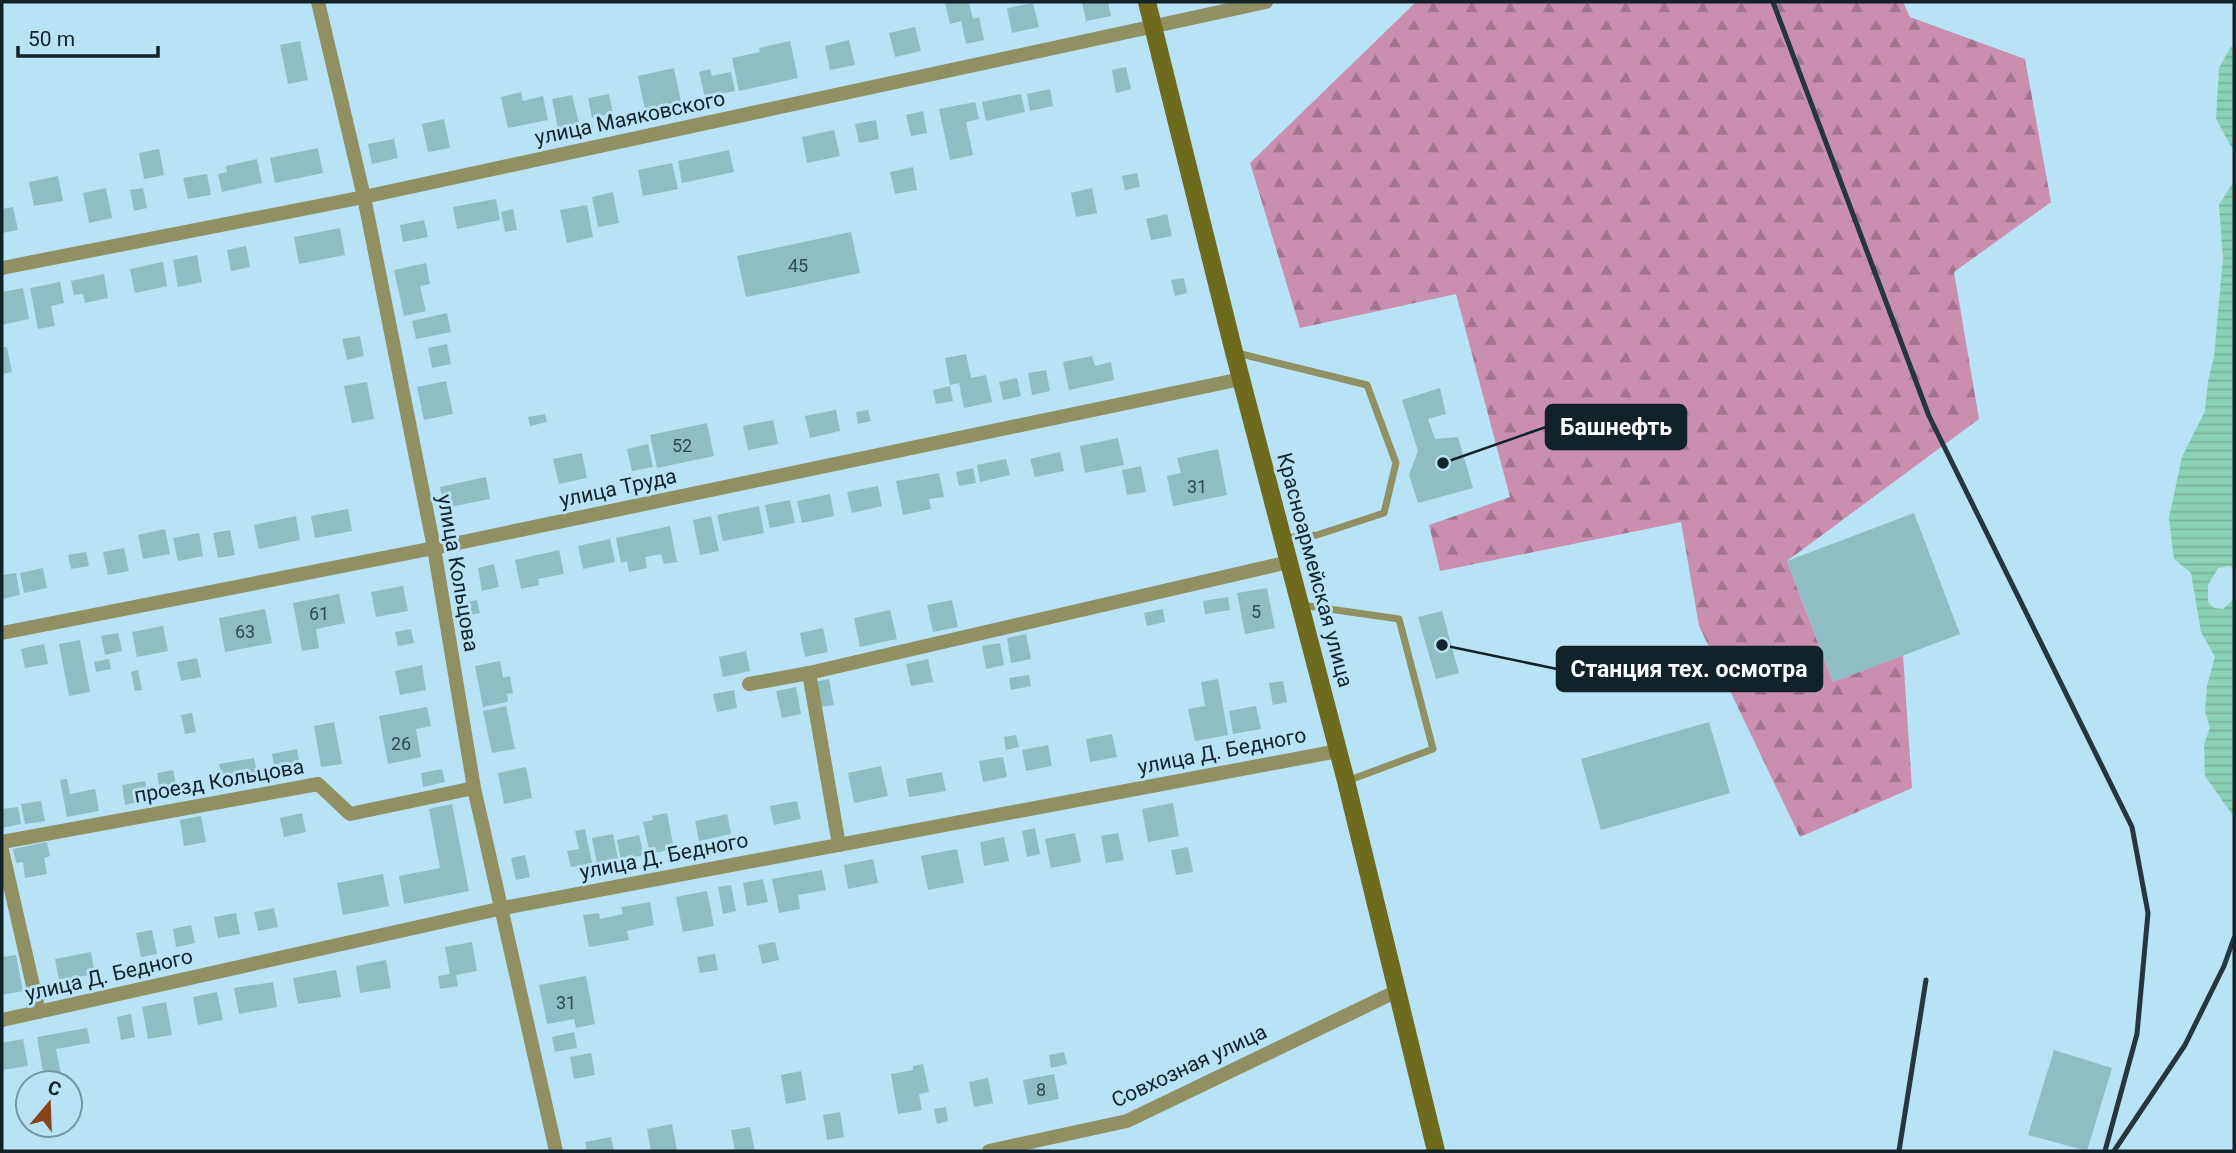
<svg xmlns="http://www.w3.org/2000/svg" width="2236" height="1153" font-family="Roboto,sans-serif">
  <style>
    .forest { fill: url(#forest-firs) }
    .water { fill: url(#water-rules) }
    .building { fill: #8ebec4 }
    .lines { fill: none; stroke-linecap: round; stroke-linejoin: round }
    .service { stroke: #919062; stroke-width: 7 }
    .minor { stroke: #919062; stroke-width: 14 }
    .secondary { stroke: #6e6b1e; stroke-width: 18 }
    .rail { stroke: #243740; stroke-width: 5 }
    .labels { text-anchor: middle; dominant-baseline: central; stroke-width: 6; stroke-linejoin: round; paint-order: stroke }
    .number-label { font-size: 18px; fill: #314950 }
    .street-label { font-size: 21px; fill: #122229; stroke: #b8e2f5 }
    .leader { fill: none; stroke: #122229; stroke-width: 2.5 }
    .callout-dot { fill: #122229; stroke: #b8e2f5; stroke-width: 2.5 }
    .callout { fill: #122229; stroke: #122229; stroke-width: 2.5 }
    .callout-label { font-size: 23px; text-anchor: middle; font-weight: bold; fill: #fff }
  </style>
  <defs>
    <pattern id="forest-firs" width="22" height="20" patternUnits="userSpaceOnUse" patternTransform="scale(1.75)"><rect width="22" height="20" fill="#ca8fae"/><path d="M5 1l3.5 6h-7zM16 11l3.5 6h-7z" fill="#a3748e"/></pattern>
    <pattern id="water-rules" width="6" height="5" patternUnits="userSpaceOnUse" patternTransform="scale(1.75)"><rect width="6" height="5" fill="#8bd1b5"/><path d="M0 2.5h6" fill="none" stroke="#77b39c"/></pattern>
  </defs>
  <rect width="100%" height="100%" fill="#b8e2f5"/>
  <path class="forest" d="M1416 2H1903L1910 17 2025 59 2051 202 1954 272 1979 419 1787 561 1833 682 1903 655 1912 788 1800 837 1699 626 1681 522 1440 571 1429 525 1510 497 1456 294 1300 328 1250 163Z"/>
  <g class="water">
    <path d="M2234 46V152L2216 119 2219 68 2230 48Z"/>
    <path d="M2234 181V573L2231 566 2218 568 2208 585V602L2214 608 2223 609 2234 599V817L2205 776 2204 745 2210 727 2205 712 2207 686 2215 657 2201 632 2191 573 2174 559 2169 518 2182 457 2205 411 2208 381 2214 357 2223 259 2219 205Z"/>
  </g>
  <g class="building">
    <path d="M945 2H969L973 19 979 17 984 40 966 44 961 21 950 24Z"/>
    <path d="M1082 2H1108L1111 16 1086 21Z"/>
    <path d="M1033 3 1039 27 1012 33 1007 8Z"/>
    <path d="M915 27 921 51 895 57 889 33Z"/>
    <path d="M849 40 855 65 830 70 825 46Z"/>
    <path d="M300 41 308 80 288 84 280 45Z"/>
    <path d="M790 41 798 78 739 91 732 58 760 52 759 48Z"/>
    <path d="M1126 67 1131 89 1116 93 1112 70Z"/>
    <path d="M674 68 681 102 645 110 638 76Z"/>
    <path d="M710 69 712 76 731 72 735 91 705 97 699 72Z"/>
    <path d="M1050 89 1053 106 1030 111 1027 94Z"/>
    <path d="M521 92 523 101 543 96 548 120 508 128 501 97Z"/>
    <path d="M609 94 613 113 592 118 588 98Z"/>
    <path d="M1021 94 1025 112 986 121 982 102Z"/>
    <path d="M572 95 579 123 558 128 552 99Z"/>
    <path d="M975 102 979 119 966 122 973 155 950 160 939 109Z"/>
    <path d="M923 111 927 133 911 136 906 115Z"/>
    <path d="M444 119 450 148 428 152 422 124Z"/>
    <path d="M876 120 879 139 859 143 855 124Z"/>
    <path d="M834 130 840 156 807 163 802 137Z"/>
    <path d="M394 139 398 158 372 164 368 144Z"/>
    <path d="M318 148 323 173 275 183 270 158Z"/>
    <path d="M159 149 164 175 144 179 139 153Z"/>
    <path d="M729 150 734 172 682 183 678 161Z"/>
    <path d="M257 159 262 183 222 192 218 174 227 172 226 166Z"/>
    <path d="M672 163 678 189 643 196 638 170Z"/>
    <path d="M913 167 917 190 895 194 890 172Z"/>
    <path d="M1137 173 1140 187 1125 190 1122 176Z"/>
    <path d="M207 174 211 195 188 199 183 178Z"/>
    <path d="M58 176 63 201 34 206 29 182Z"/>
    <path d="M106 188 112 218 89 223 83 193Z"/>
    <path d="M143 188 147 208 134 211 130 190Z"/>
    <path d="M1092 188 1097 213 1076 217 1071 193Z"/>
    <path d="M613 192 619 223 598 227 592 197Z"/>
    <path d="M496 199 500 220 457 229 453 207Z"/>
    <path d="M587 205 593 237 567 243 560 210Z"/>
    <path d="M13 207 18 230 2 233V209Z"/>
    <path d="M513 209 517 230 505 232 501 212Z"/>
    <path d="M1167 214 1172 236 1151 240 1146 219Z"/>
    <path d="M424 220 428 237 403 242 400 225Z"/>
    <path d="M340 228 345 255 299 264 294 237Z"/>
    <path d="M851 232 860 273 746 297 737 256Z"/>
    <path d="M246 246 250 267 231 271 227 250Z"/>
    <path d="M197 255 202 282 178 287 173 260Z"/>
    <path d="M163 262 167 286 135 293 130 269Z"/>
    <path d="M426 263 430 284 420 286 426 311 404 316 394 270Z"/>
    <path d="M104 274 108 298 85 303 83 294 74 295 71 281Z"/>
    <path d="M1184 278 1187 293 1175 296 1171 280Z"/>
    <path d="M60 282 64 303 51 306 55 326 38 329 30 288Z"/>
    <path d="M23 288 29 319 2 325V292Z"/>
    <path d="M447 313 451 332 416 339 412 321Z"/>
    <path d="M360 336 364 356 347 360 342 339Z"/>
    <path d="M447 344 451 364 432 368 428 348Z"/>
    <path d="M7 347 12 372 2 374V348Z"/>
    <path d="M966 354 971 378 986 375 992 402 964 408 959 383 950 385 945 358Z"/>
    <path d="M1092 356 1095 366 1111 362 1114 380 1069 390 1063 362Z"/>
    <path d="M1046 370 1050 391 1032 395 1028 373Z"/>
    <path d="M1017 378 1021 396 1003 400 999 382Z"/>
    <path d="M446 381 453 414 424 420 417 387Z"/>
    <path d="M367 382 374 419 352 423 344 386Z"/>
    <path d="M950 386 953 401 936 404 933 390Z"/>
    <path d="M1440 388 1446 414 1428 419 1435 439 1458 437 1473 488 1418 503 1409 475 1418 451 1402 400Z"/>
    <path d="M836 410 840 431 810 438 805 416Z"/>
    <path d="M868 410 871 421 858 424 856 412Z"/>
    <path d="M545 414 547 422 530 426 528 417Z"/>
    <path d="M773 420 778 444 748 450 743 426Z"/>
    <path d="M707 423 714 456 657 468 650 435Z"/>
    <path d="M1118 438 1124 465 1085 473 1080 446Z"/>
    <path d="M648 444 653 467 632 471 627 449Z"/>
    <path d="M1218 449 1227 495 1173 506 1167 476 1181 473 1177 458Z"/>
    <path d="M1060 452 1064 471 1035 477 1030 459Z"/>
    <path d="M582 453 587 478 559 484 553 459Z"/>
    <path d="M1006 459 1010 475 980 482 977 465Z"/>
    <path d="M1141 466 1146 492 1127 495 1122 470Z"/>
    <path d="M973 468 976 483 959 486 956 472Z"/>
    <path d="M939 473 944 497 929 499 931 509 903 515 896 481Z"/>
    <path d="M486 477 490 499 445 508 440 487Z"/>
    <path d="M878 486 882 506 852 513 847 492Z"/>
    <path d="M830 494 834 516 802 523 797 501Z"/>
    <path d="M790 500 795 523 770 528 765 505Z"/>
    <path d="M759 506 764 533 723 541 717 515Z"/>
    <path d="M348 509 352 531 315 538 311 516Z"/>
    <path d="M1914 513 1960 634 1833 682 1787 561Z"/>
    <path d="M296 516 300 540 259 549 254 525Z"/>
    <path d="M711 516 719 551 700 555 693 520Z"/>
    <path d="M670 526 677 562 664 564 661 554 645 557 647 568 629 572 627 561 621 563 616 538Z"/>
    <path d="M165 529 170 554 143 559 138 535Z"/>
    <path d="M230 530 235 555 218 558 213 533Z"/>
    <path d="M199 533 203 556 178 561 173 538Z"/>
    <path d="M610 539 615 562 583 569 578 546Z"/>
    <path d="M124 548 129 571 108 575 103 552Z"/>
    <path d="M559 550 564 574 538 579 539 585 521 589 515 560Z"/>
    <path d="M86 552 89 566 71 569 68 555Z"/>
    <path d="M494 564 499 587 482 591 478 568Z"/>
    <path d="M43 568 47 588 24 593 20 573Z"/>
    <path d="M16 573 20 595 2 599V575Z"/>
    <path d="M403 586 408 611 376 617 371 592Z"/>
    <path d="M1267 588 1275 628 1245 634 1237 593Z"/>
    <path d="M339 594 345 623 316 629 319 648 302 651 293 603Z"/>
    <path d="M1228 597 1230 610 1205 614 1203 601Z"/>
    <path d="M477 600 480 613 465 616 462 603Z"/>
    <path d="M952 600 958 627 933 632 927 605Z"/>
    <path d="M265 609 272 643 225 652 219 618Z"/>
    <path d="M1163 609 1165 622 1147 626 1144 613Z"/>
    <path d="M890 610 897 639 860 647 854 618Z"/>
    <path d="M1442 611 1459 673 1436 679 1418 617Z"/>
    <path d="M163 626 168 651 137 657 132 632Z"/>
    <path d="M823 628 828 652 805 657 800 633Z"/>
    <path d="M411 629 414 643 398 646 395 632Z"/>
    <path d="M118 633 122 651 105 655 101 636Z"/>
    <path d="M1026 634 1031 659 1011 663 1007 638Z"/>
    <path d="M80 640 90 692 69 696 59 644Z"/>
    <path d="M1000 643 1004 665 986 669 982 646Z"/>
    <path d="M44 644 48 664 25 668 21 649Z"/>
    <path d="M746 651 750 671 723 677 719 657Z"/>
    <path d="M197 658 201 677 181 681 177 662Z"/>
    <path d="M109 659 111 669 96 672 94 662Z"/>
    <path d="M928 659 933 682 911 686 906 664Z"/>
    <path d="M500 661 503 678 510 676 513 693 507 694 508 702 483 707 475 666Z"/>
    <path d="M422 665 426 690 400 695 395 671Z"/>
    <path d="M138 670 142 690 135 691 131 672Z"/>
    <path d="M1029 675 1031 686 1011 690 1009 678Z"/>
    <path d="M829 679 834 705 820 707 814 682Z"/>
    <path d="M1218 679 1228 735 1195 741 1188 709 1205 706 1201 682Z"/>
    <path d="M1283 681 1287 702 1273 705 1269 683Z"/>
    <path d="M796 687 801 714 782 718 776 691Z"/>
    <path d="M734 690 737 708 717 712 713 694Z"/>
    <path d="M506 706 515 749 492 753 483 711Z"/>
    <path d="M1256 706 1261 729 1233 734 1229 711Z"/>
    <path d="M427 707 431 726 416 729 421 757 388 764 379 716Z"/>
    <path d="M192 713 196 732 185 734 181 715Z"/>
    <path d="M334 722 342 764 321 767 314 726Z"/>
    <path d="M1709 722 1730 793 1601 830 1581 759Z"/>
    <path d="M1112 734 1117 757 1090 762 1086 739Z"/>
    <path d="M1016 735 1019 747 1006 750 1004 737Z"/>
    <path d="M1048 745 1052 766 1026 771 1022 750Z"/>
    <path d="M297 749 301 770 276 775 272 754Z"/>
    <path d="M1003 757 1007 777 983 782 979 761Z"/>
    <path d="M254 758 259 780 224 787 219 764Z"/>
    <path d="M881 766 888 796 854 803 848 773Z"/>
    <path d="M526 767 532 798 504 804 498 773Z"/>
    <path d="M442 769 445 782 423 787 421 773Z"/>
    <path d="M173 770 178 794 161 797 157 773Z"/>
    <path d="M942 772 946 791 909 797 906 779Z"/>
    <path d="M67 779 70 794 95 789 99 811 67 817 60 780Z"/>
    <path d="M145 781 148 800 125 805 122 785Z"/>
    <path d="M41 801 45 821 25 824 21 804Z"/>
    <path d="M797 801 801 819 774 825 770 806Z"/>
    <path d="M1173 803 1179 836 1148 842 1142 809Z"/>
    <path d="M452 804 469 891 404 904 399 876 440 868 429 809Z"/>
    <path d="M18 807 21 824 2 828V809Z"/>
    <path d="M302 813 306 832 284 837 280 818Z"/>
    <path d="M667 813 674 849 650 854 643 822 653 820 652 816Z"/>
    <path d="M727 814 731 834 699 841 695 821Z"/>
    <path d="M201 816 206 842 184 846 180 820Z"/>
    <path d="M1035 828 1040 854 1027 857 1022 831Z"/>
    <path d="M585 829 592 863 571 867 567 851 579 849 575 831Z"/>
    <path d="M1075 833 1081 862 1051 868 1045 839Z"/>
    <path d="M1118 833 1124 860 1106 863 1101 836Z"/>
    <path d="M613 834 618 860 597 864 592 838Z"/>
    <path d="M639 835 644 855 621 860 617 840Z"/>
    <path d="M1004 837 1009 861 984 866 980 842Z"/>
    <path d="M47 842 50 856 44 858 47 874 25 878 23 862 16 863 13 849Z"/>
    <path d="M1188 847 1193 872 1176 875 1171 850Z"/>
    <path d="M957 849 964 883 928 890 921 856Z"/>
    <path d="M525 855 530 877 516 880 511 858Z"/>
    <path d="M873 859 878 883 848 889 844 865Z"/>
    <path d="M822 870 826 890 798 895 800 909 779 913 772 879Z"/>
    <path d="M383 874 389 906 343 915 337 883Z"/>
    <path d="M763 879 768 902 747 906 743 883Z"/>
    <path d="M731 885 736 911 723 914 718 887Z"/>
    <path d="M707 891 714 926 683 932 676 897Z"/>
    <path d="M650 902 654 925 627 931 629 940 589 947 583 915 599 913 600 919 623 914 621 907Z"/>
    <path d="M274 908 278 927 258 931 254 912Z"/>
    <path d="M236 913 240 934 218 938 214 917Z"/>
    <path d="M191 925 195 943 176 947 173 929Z"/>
    <path d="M152 930 157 954 141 957 136 933Z"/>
    <path d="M472 942 477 971 456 975 458 986 440 989 438 976 450 974 445 947Z"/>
    <path d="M775 942 779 960 762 964 758 945Z"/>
    <path d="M91 952 95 974 59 980 55 959Z"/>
    <path d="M715 954 718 970 700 973 697 957Z"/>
    <path d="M16 955 23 991 2 995V957Z"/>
    <path d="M386 960 391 988 360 993 356 966Z"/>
    <path d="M336 970 341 997 298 1004 293 978Z"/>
    <path d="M586 976 595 1024 576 1028 574 1019 547 1024 539 985Z"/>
    <path d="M273 982 277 1007 239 1014 234 988Z"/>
    <path d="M217 992 223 1020 198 1025 193 997Z"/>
    <path d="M166 1002 172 1035 148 1039 142 1007Z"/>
    <path d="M131 1014 135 1037 121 1040 117 1017Z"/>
    <path d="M87 1028 90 1043 56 1049 62 1079 45 1082 37 1037Z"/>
    <path d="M574 1032 577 1048 555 1052 552 1037Z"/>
    <path d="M23 1039 28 1066 2 1070V1043Z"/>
    <path d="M2054 1050 2112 1068 2087 1151 2028 1135Z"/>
    <path d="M1064 1052 1067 1064 1051 1068 1049 1055Z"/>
    <path d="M591 1053 595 1075 574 1079 570 1057Z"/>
    <path d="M923 1064 929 1092 919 1094 922 1110 898 1114 891 1074 913 1070V1066Z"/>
    <path d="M801 1071 806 1100 786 1104 781 1075Z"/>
    <path d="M1054 1074 1059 1099 1028 1105 1023 1080Z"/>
    <path d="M988 1078 993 1103 974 1107 969 1082Z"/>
    <path d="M946 1107 948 1121 937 1124 934 1109Z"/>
    <path d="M840 1112 844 1137 827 1140 823 1115Z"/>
    <path d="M672 1124 677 1151H651L647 1129Z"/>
    <path d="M750 1127 755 1151H735L731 1130Z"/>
    <path d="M611 1137 614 1151H587L585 1142Z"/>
  </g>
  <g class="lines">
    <g class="service">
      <path d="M1237 353 1367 385 1396 463 1384 513 1317 535 1283 538"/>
      <path d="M1301 605 1399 619 1433 749 1347 781"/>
    </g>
    <g class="minor">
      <path d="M318 2 364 197 434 548 474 788 556 1151"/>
      <path d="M2 268 364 197 1266 2"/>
      <path d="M2 633 434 548 1241 379"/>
      <path d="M809 673 839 845"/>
      <path d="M749 684 809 673 1289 562"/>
      <path d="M2 842 318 784 350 814 474 788"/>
      <path d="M2 850 39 1012"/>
      <path d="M2 1020 503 908 1338 751"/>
      <path d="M989 1151 1127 1121 1397 991"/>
    </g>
    <path class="secondary" d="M1147 2 1234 352 1346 781 1436 1151"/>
    <g class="rail">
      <path d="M1773 2 1929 416 2132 827 2148 913 2137 1034 2105 1151"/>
      <path d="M1899 1151 1926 980"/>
      <path d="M2114 1151 2185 1045 2224 966 2234 938"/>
    </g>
  </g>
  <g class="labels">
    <g class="number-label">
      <text x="798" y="265">45</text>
      <text x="682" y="445">52</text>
      <text x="1197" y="486">31</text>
      <text x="1256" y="611">5</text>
      <text x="319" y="613">61</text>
      <text x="245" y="631">63</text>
      <text x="401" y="743">26</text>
      <text x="566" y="1002">31</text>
      <text x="1041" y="1089">8</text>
    </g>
    <g class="street-label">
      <text transform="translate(630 118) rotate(-12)">улица Маяковского</text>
      <text transform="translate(618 488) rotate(-12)">улица Труда</text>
      <text transform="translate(1315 570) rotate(75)">Красноармейская улица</text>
      <text transform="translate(458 573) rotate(80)">улица Кольцова</text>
      <text transform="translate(1222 751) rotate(-11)">улица Д. Бедного</text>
      <text transform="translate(219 781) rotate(-10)">проезд Кольцова</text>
      <text transform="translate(664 856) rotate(-11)">улица Д. Бедного</text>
      <text transform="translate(109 975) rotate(-13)">улица Д. Бедного</text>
      <text transform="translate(1189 1066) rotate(-25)">Совхозная улица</text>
    </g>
  </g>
  <path class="leader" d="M1443 463L1546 427M1442 645L1557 669"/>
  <g class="callout-dot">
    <circle cx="1443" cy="463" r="7"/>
    <circle cx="1442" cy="645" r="7"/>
  </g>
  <g class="callout">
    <rect x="1546" y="405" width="140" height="44" rx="7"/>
    <rect x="1557" y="647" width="265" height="44" rx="7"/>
  </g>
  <g class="callout-label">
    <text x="1616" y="435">Башнефть</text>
    <text x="1689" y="677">Станция тех. осмотра</text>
  </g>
  <rect width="2236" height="1153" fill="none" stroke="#122229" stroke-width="7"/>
  <g transform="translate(49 1104) rotate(19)"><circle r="33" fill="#b8e2f5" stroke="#7695a3" stroke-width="2"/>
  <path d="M0-5L12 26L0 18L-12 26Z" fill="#88421c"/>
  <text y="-10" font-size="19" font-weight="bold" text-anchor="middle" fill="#122229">С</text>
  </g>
  <path d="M18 46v10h140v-10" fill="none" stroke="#122229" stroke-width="3.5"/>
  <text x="28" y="46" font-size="21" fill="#122229" stroke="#b8e2f5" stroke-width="5" paint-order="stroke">50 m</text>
</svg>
